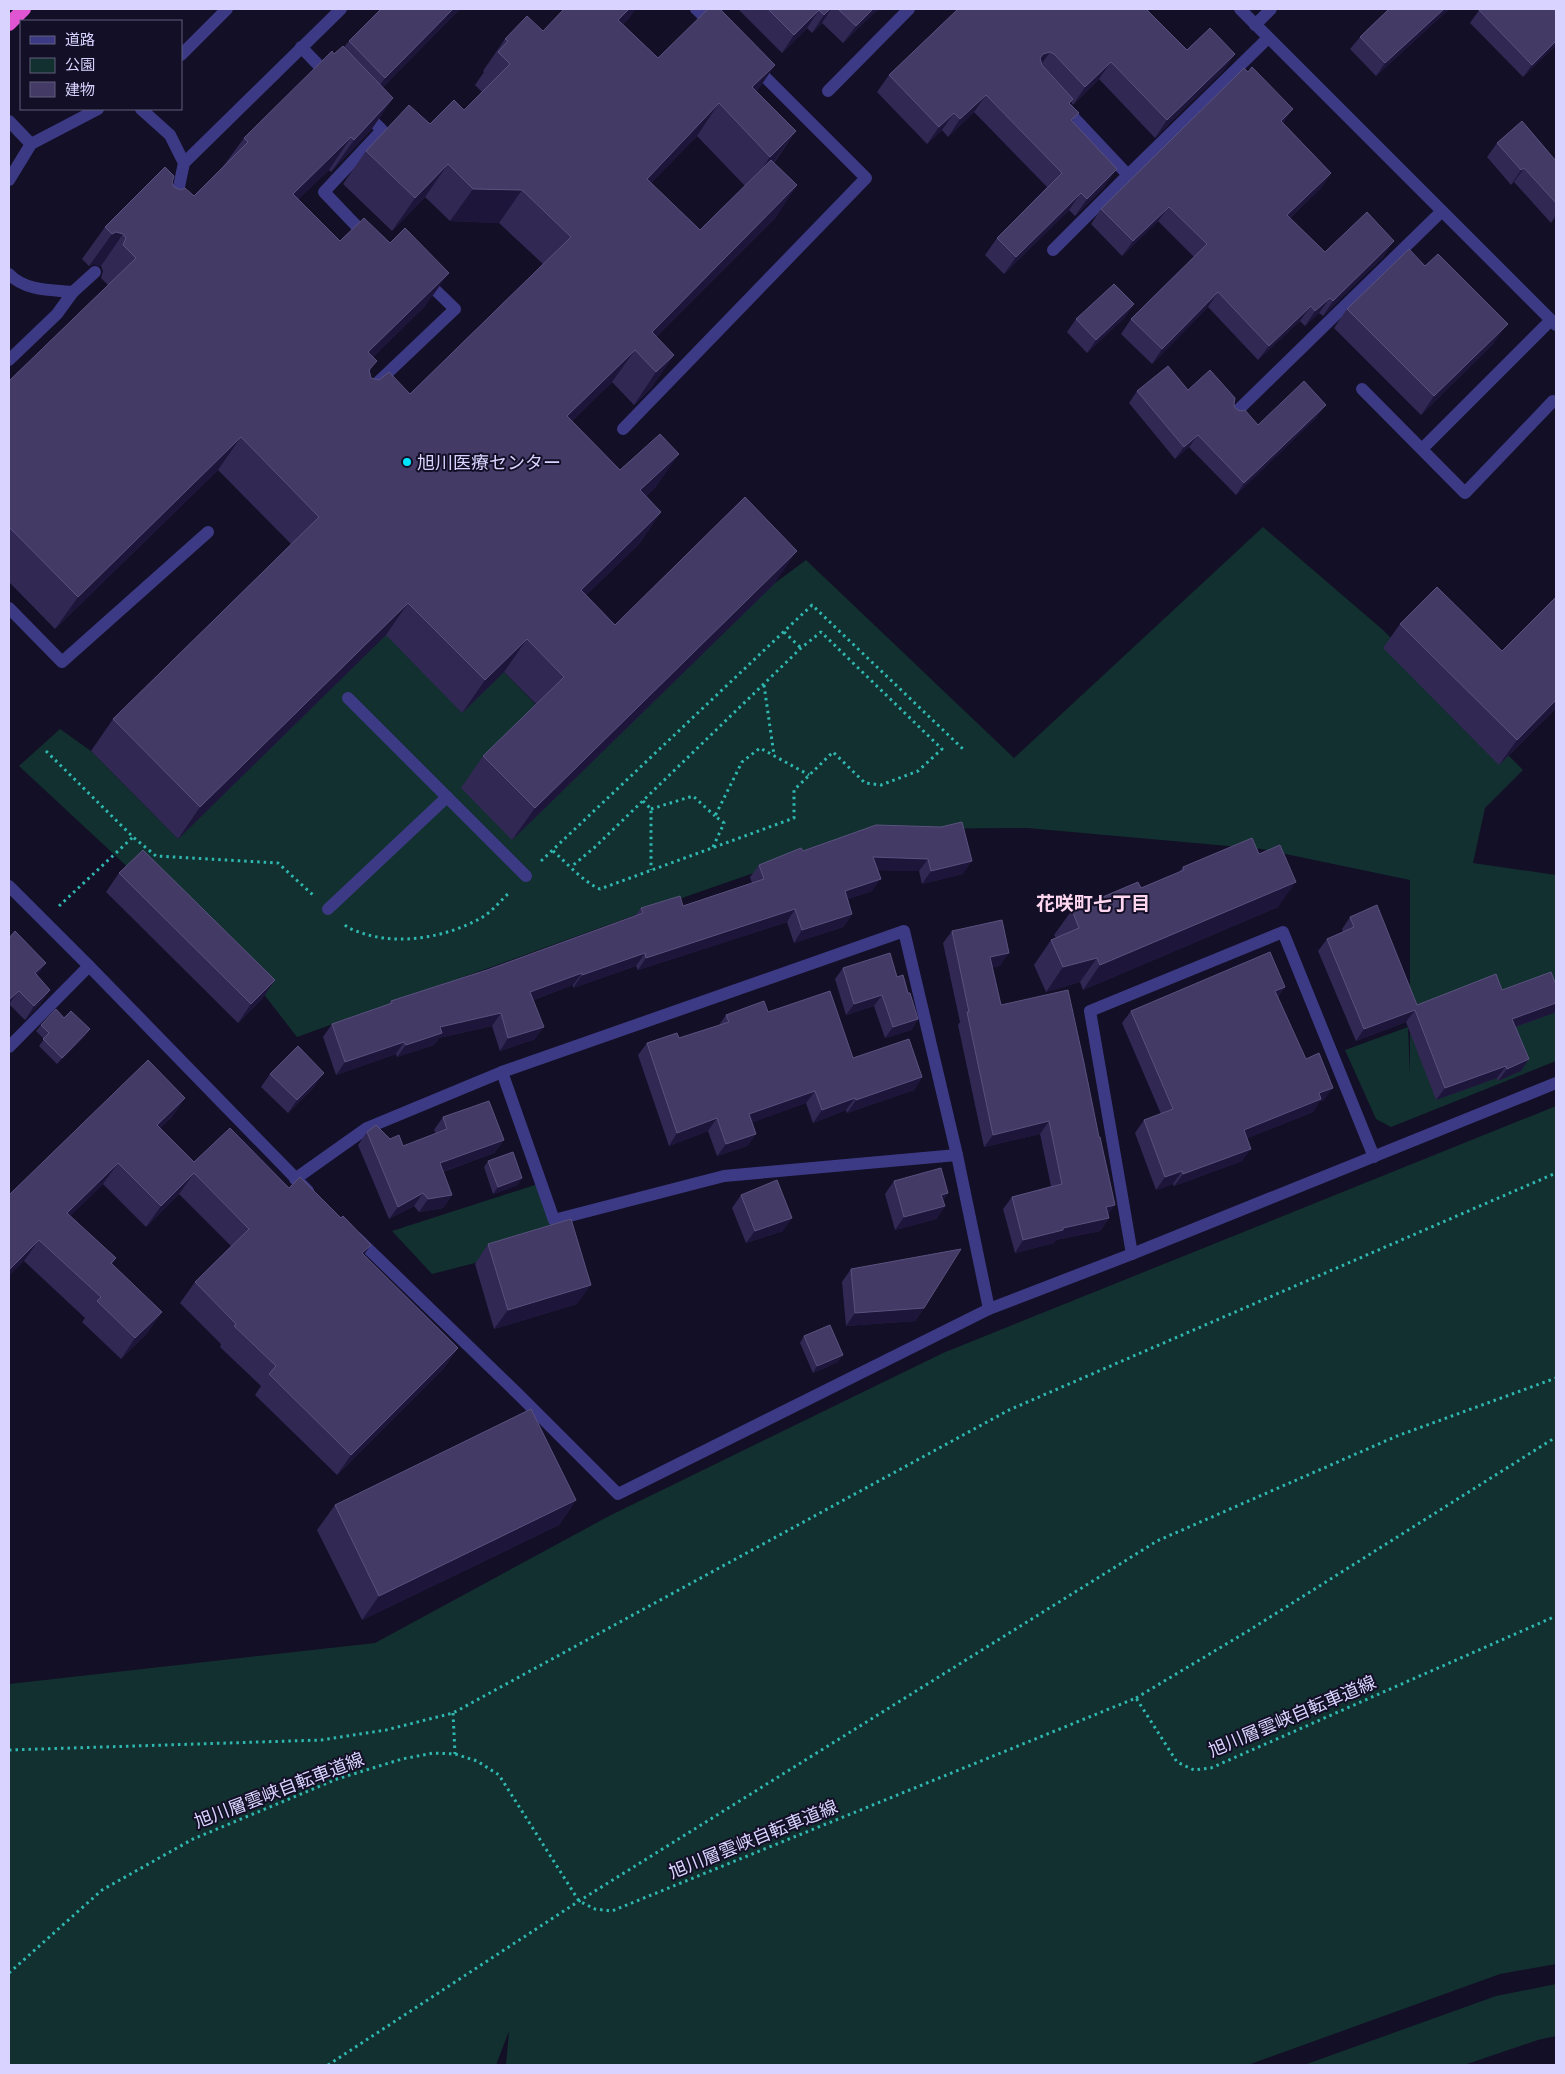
<svg xmlns="http://www.w3.org/2000/svg" width="1565" height="2074" font-family="'Roboto Condensed','Noto Sans JP',sans-serif">
  <style>
    .green { fill: #12302f }
    .lines { fill: none; stroke-linecap: round; stroke-linejoin: round }
    .path { stroke: #2fb8b0; stroke-width: 3; stroke-dasharray: 2.5 4; stroke-linecap: butt }
    .service { stroke: #3d3a85; stroke-width: 12 }
    .pedestrian { stroke: #3d3a85; stroke-width: 12 }
    .minor { stroke: #3d3a85; stroke-width: 12 }
    .trunk { stroke: #e055d1; stroke-width: 14 }
    .wall { fill: #312854; fill-rule: evenodd }
    .shaded-wall { fill: #1d163a }
    .building { fill: #433a66; stroke: #5a527e }
    .poi-dot { fill: #00e5ff; stroke: #130f26; stroke-width: 2 }
    .labels { text-anchor: middle; dominant-baseline: central; stroke-width: 4; stroke-linejoin: round; paint-order: stroke }
    .poi-label { font-size: 18px; fill: #d9d4ff; stroke: #130f26; text-anchor: start }
    .street-label { font-size: 18px; fill: #d9d4ff; stroke: #130f26 }
    .neighbourhood-label { font-size: 19px; font-weight: bold; fill: #ffd6f0; stroke: #130f26 }
  </style>
  <rect width="100%" height="100%" fill="#130f26"/>
  <g class="green">
    <path d="M1263 527 1383 630 1523 770 1485 808 1473 863 1556 875V1061L1391 1127 1376 1119 1345 1050 1408 1027 1410 1076V880L1262 849 1027 828 881 829 699 892 297 1037 262 992 19 766 60 729 91 751 178 839 398 623 462 712 504 672 541 710 512 840 775 583 806 560 1014 758Z"/>
    <path d="M1556 1106V1964L1500 1974 1248 2065H506L509 2031 496 2065H9V1684L375 1643 611 1515 943 1353Z"/>
    <path d="M541 1183 557 1238 475 1263 432 1274 392 1231Z"/>
    <path d="M1556 1984V2036L1538 2040 1464 2065H1304L1496 1996Z"/>
  </g>
  <g class="lines">
    <g class="path">
      <path d="M784 632 801 648"/>
      <path d="M764 685 774 755"/>
      <path d="M46 751 133 837 156 856 278 863 313 895"/>
      <path d="M643 801 651 809V870"/>
      <path d="M651 809 693 796 715 816"/>
      <path d="M713 847 724 823 715 816 742 762 760 748 809 775"/>
      <path d="M553 851C568 864 582 881 600 889L794 818V790L833 752 865 783 881 785 918 771 942 749 821 632 801 648 595 847 571 867"/>
      <path d="M541 861 812 605 963 749"/>
      <path d="M59 906 133 837"/>
      <path d="M345 925C349 929 356 931 362 933 399 946 447 937 481 918 492 912 501 900 510 892"/>
      <path d="M1136 1698 1248 1631 1556 1437"/>
      <path d="M453 1713 455 1754"/>
      <path d="M9 1750 321 1740 386 1730 453 1713 1009 1410 1556 1173"/>
      <path d="M9 1973 102 1890 193 1839 337 1779 402 1759 433 1753 455 1754 477 1761 499 1775 579 1901 595 1909 612 1911 1136 1698 1177 1762 1194 1770 1211 1768 1556 1616"/>
      <path d="M328 2065 579 1901 1157 1541 1397 1436 1556 1378"/>
    </g>
    <g class="service">
      <path d="M696 9 713 25"/>
      <path d="M301 47 329 76"/>
      <path d="M181 55 227 9"/>
      <path d="M1063 106 1128 175 1268 38"/>
      <path d="M141 109 170 135 184 163 177 196 170 202"/>
      <path d="M364 112 382 130 324 192 367 237"/>
      <path d="M9 121 31 144"/>
      <path d="M184 163 341 9"/>
      <path d="M9 180 31 144 98 109"/>
      <path d="M1053 250 1128 175"/>
      <path d="M9 274C25 291 51 290 73 292L95 272"/>
      <path d="M9 360 57 314 73 292"/>
      <path d="M376 384 455 309 424 279"/>
      <path d="M1362 389 1465 493 1553 401"/>
      <path d="M1233 415 1442 211"/>
      <path d="M623 429 866 178 754 66"/>
      <path d="M1422 449 1551 320"/>
      <path d="M9 608 62 662 208 532"/>
    </g>
    <g class="pedestrian">
      <path d="M348 698 526 876"/>
      <path d="M328 909 447 797"/>
    </g>
    <g class="minor">
      <path d="M1240 9 1556 325"/>
      <path d="M1255 25 1271 9"/>
      <path d="M828 91 909 9"/>
      <path d="M9 886 89 966 308 1191"/>
      <path d="M9 1047 89 966"/>
      <path d="M502 1072 554 1220 724 1176 957 1155"/>
      <path d="M295 1179 367 1128 502 1072 904 931 957 1155 989 1309"/>
      <path d="M357 1238 518 1394 618 1494 989 1309 1132 1254 1556 1083"/>
      <path d="M1132 1254 1090 1011 1283 932 1374 1157"/>
    </g>
    <path class="trunk" d="M9 24 24 9"/>
  </g>
  <g class="wall">
    <path d="M460 9 383 87 393 98 371 130 331 172 329 170 298 199 340 241 426 305 373 357 370 372 371 378 410 394 543 264 499 223 450 221 425 197 392 231 343 184 366 151 464 110 482 92 475 85 484 72 483 71 505 39 543 31 630 17 623 24 658 58 775 65 756 92 796 131 774 163 797 185 775 218 656 337 674 355 651 388 634 405 612 382 572 421 620 470 656 487 646 496 661 512 639 544 586 595 615 625 775 583 512 840 461 788 483 756 536 704 504 672 462 713 386 635 178 839 91 751 113 719 291 544 218 470 55 629 9 582V381L108 285 101 278 103 271 101 266 94 264 89 266 82 259 105 227 172 183 174 187 194 196 222 168 244 138 334 54 344 47 349 41ZM697 136 745 186 700 230 651 183Z"/>
    <path d="M738 9H878L843 43 822 23 812 33 807 28 782 53Z"/>
    <path d="M1389 9H1449L1376 76 1350 49 1360 37Z"/>
    <path d="M1479 10 1556 45 1523 77 1470 23Z"/>
    <path d="M950 17 1187 50 1235 54 1223 71 1155 138 1099 79 1073 105 1071 102 1069 104 1073 122 1105 186 1075 216 1069 210 1004 274 985 255 997 238 1047 187 974 112 948 137 942 130 927 144 877 92 889 75Z"/>
    <path d="M1283 123 1331 173 1321 188 1290 218 1325 252 1384 256 1323 316 1319 313 1305 326 1300 321 1258 360 1208 307 1152 364 1121 334 1131 319 1194 257 1158 221 1122 256 1091 224 1101 209Z"/>
    <path d="M1497 143 1556 161V217L1551 223 1514 182 1511 185 1487 157Z"/>
    <path d="M1425 266 1494 343 1421 415 1334 328 1347 309Z"/>
    <path d="M1134 304 1125 317 1087 353 1067 332 1076 319Z"/>
    <path d="M1188 390 1234 404 1235 408 1258 425 1317 417 1236 495 1189 447 1175 459 1129 403 1137 391Z"/>
    <path d="M1400 624 1502 651 1556 708 1499 765 1383 648Z"/>
    <path d="M876 825 963 874 922 884 919 871 878 870 872 891 848 899 852 914 843 927 794 943 787 922 638 970 636 966 573 988V985L533 1000 535 1039 500 1051 492 1026 439 1038 434 1045 397 1057 396 1054 336 1075 323 1037 332 1024 389 1004 391 1001 487 970 635 916 641 908 683 906 752 883 750 877 759 865 803 851Z"/>
    <path d="M1183 867 1278 907 1083 990 1080 982 1046 992 1034 965 1051 940 1056 938 1054 935 1072 910 1141 888 1178 873Z"/>
    <path d="M119 873 275 980 262 999 238 1023 106 892Z"/>
    <path d="M1350 917 1417 1005 1502 990 1556 985V1009L1554 1013 1516 1027 1529 1059 1521 1071 1498 1081 1497 1078 1436 1100 1406 1022 1356 1041 1318 951 1327 939 1343 932 1342 929Z"/>
    <path d="M952 931 1000 966 992 967 1001 1005 1108 1215 1109 1218 1100 1231 1056 1240 1054 1243 1015 1253 1003 1209 1012 1197 1051 1186 1040 1134 984 1147 958 1025 960 1022 943 943Z"/>
    <path d="M9 938 37 976 50 990 40 1004 25 1020 9 1004Z"/>
    <path d="M843 968 897 977 908 993 918 1019 911 1030 885 1038 874 1006 846 1015 835 979Z"/>
    <path d="M1285 987 1278 997 1324 1100 1319 1102 1313 1112 1247 1138 1242 1161 1174 1186 1173 1184 1156 1190 1135 1133 1144 1120 1161 1114 1122 1023 1131 1011Z"/>
    <path d="M768 1012 853 1058 922 1077 914 1090 847 1113 846 1110 813 1123 806 1103 752 1122 756 1134 747 1146 717 1156 708 1131 669 1146 638 1055 647 1043 679 1038 719 1025 726 1015Z"/>
    <path d="M64 1018 90 1029 85 1036 57 1064 39 1046 44 1039 36 1031 41 1025Z"/>
    <path d="M270 1074 315 1086 288 1113 261 1087Z"/>
    <path d="M185 1098 171 1118 160 1128 194 1162 289 1188 364 1255 458 1348 443 1369 337 1475 255 1395 261 1386 220 1347 221 1344 180 1303 195 1282 231 1246 179 1194 146 1227 103 1184 70 1216 116 1258 112 1264 162 1312 147 1333 121 1359 82 1322 85 1318 24 1261 9 1195Z"/>
    <path d="M443 1117 504 1140 494 1153 443 1172 452 1195 443 1208 419 1212 414 1206 389 1219 358 1145 367 1132 390 1139 403 1146 436 1134 434 1130Z"/>
    <path d="M488 1161 518 1185 493 1194 484 1167Z"/>
    <path d="M894 1181 948 1193 943 1200 945 1206 936 1219 895 1230 885 1194Z"/>
    <path d="M741 1195 783 1231 746 1243 732 1208Z"/>
    <path d="M488 1244 577 1304 494 1329 475 1264Z"/>
    <path d="M851 1269 924 1308 915 1321 846 1326 842 1282Z"/>
    <path d="M804 1336 838 1362 813 1373 800 1343Z"/>
    <path d="M576 1500 559 1525 362 1620 317 1530 335 1505Z"/>
  </g>
  <g class="shaded-wall">
    <path d="M453 9H460L367 103 385 78Z"/>
    <path d="M629 9H636L630 17 595 52 618 20Z"/>
    <path d="M830 9H831L822 23 812 33 824 15Z"/>
    <path d="M873 9H878L843 43 856 26Z"/>
    <path d="M1444 9H1449L1376 76 1385 63Z"/>
    <path d="M819 10 807 28 782 53 794 35Z"/>
    <path d="M1556 41V45L1523 77 1532 65Z"/>
    <path d="M1050 52 1038 69 1031 71 1043 54Z"/>
    <path d="M1235 54 1223 71 1155 138 1167 120Z"/>
    <path d="M1111 62 1099 79 1073 105 1085 87Z"/>
    <path d="M775 65 753 97 752 87Z"/>
    <path d="M986 95 974 112 948 137 960 119Z"/>
    <path d="M393 98 371 130 331 172 354 140Z"/>
    <path d="M719 103 697 136 624 211 647 179Z"/>
    <path d="M1293 109 1283 124 1281 121Z"/>
    <path d="M954 113 942 130 927 144 939 127Z"/>
    <path d="M796 131 773 163 748 189 770 157Z"/>
    <path d="M351 137 329 170 270 227 293 194Z"/>
    <path d="M448 164 425 197 392 231 415 198Z"/>
    <path d="M1524 168 1514 182 1511 185 1521 170Z"/>
    <path d="M1117 169 1105 186 1075 216 1087 199Z"/>
    <path d="M1331 173 1321 188 1277 230 1287 215Z"/>
    <path d="M797 185 775 218 639 354 652 332Z"/>
    <path d="M473 189 522 190 499 223 450 221Z"/>
    <path d="M1081 193 1069 210 1004 274 1016 257Z"/>
    <path d="M1169 207 1158 221 1122 256 1133 241Z"/>
    <path d="M1556 214V217L1551 223Z"/>
    <path d="M116 232 123 234 101 266 94 264 89 266 112 234Z"/>
    <path d="M1394 241 1384 256 1323 316 1333 301Z"/>
    <path d="M449 273 426 305 346 384 368 352Z"/>
    <path d="M1218 292 1208 307 1152 364 1162 349Z"/>
    <path d="M1330 298 1319 313 1305 326 1315 311Z"/>
    <path d="M1134 304 1125 317 1087 353 1096 340Z"/>
    <path d="M1311 306 1300 321 1258 360 1269 346Z"/>
    <path d="M1508 324 1494 343 1421 415 1434 396Z"/>
    <path d="M635 350 612 382 544 448 567 416Z"/>
    <path d="M674 355 651 388 634 405 656 372Z"/>
    <path d="M1326 405 1317 417 1236 495 1244 483Z"/>
    <path d="M1198 435 1189 447 1175 459 1184 447Z"/>
    <path d="M241 437 218 470 55 629 78 597Z"/>
    <path d="M679 454 656 487 617 522 640 490Z"/>
    <path d="M661 512 639 544 558 623 581 590Z"/>
    <path d="M797 551 775 583 512 840 535 808Z"/>
    <path d="M408 603 386 635 178 839 200 807Z"/>
    <path d="M527 639 504 672 462 713 485 680Z"/>
    <path d="M1556 700V708L1499 765 1517 740Z"/>
    <path d="M873 857 928 859 919 871 864 870Z"/>
    <path d="M972 861 963 874 922 884 931 871Z"/>
    <path d="M881 879 872 891 837 903 845 891Z"/>
    <path d="M1296 882 1278 907 1083 990 1100 965Z"/>
    <path d="M795 909 787 922 638 970 646 958Z"/>
    <path d="M852 914 843 927 794 943 802 930Z"/>
    <path d="M645 953 636 966 573 988 582 975Z"/>
    <path d="M1009 953 1000 966 981 969 990 957Z"/>
    <path d="M1097 958 1080 982 1046 992 1063 967Z"/>
    <path d="M46 963 37 977 35 973Z"/>
    <path d="M582 973 573 985 521 1004 530 992Z"/>
    <path d="M275 980 262 999 238 1023 251 1004Z"/>
    <path d="M1285 987 1277 999 1275 991Z"/>
    <path d="M50 990 40 1004 25 1020 34 1006Z"/>
    <path d="M19 991 9 1004V1005V1000Z"/>
    <path d="M882 995 874 1006 846 1015 854 1004Z"/>
    <path d="M1556 1003V1009L1554 1013 1504 1031 1512 1019Z"/>
    <path d="M1415 1010 1406 1022 1356 1041 1364 1029Z"/>
    <path d="M501 1013 492 1026 439 1038 434 1045 397 1057 406 1045 440 1027Z"/>
    <path d="M918 1019 911 1030 885 1038 893 1027Z"/>
    <path d="M544 1027 535 1039 500 1051 508 1038Z"/>
    <path d="M90 1029 85 1036 57 1064 62 1058Z"/>
    <path d="M404 1042 396 1054 336 1075 345 1062Z"/>
    <path d="M1529 1059 1521 1071 1498 1081 1507 1069Z"/>
    <path d="M1506 1066 1497 1078 1436 1100 1445 1088Z"/>
    <path d="M324 1073 315 1086 288 1113 297 1100Z"/>
    <path d="M922 1077 914 1090 847 1113 856 1100Z"/>
    <path d="M1333 1088 1324 1100 1319 1102 1313 1112 1235 1143 1244 1130 1319 1093Z"/>
    <path d="M815 1091 806 1103 741 1127 749 1114Z"/>
    <path d="M185 1098 171 1118 142 1146 157 1125Z"/>
    <path d="M855 1098 846 1110 813 1123 822 1110Z"/>
    <path d="M717 1118 708 1131 669 1146 677 1133Z"/>
    <path d="M1049 1121 1040 1134 984 1147 993 1135Z"/>
    <path d="M756 1134 747 1146 717 1156 726 1144Z"/>
    <path d="M504 1140 494 1153 431 1176 440 1163Z"/>
    <path d="M1251 1149 1242 1161 1174 1186 1183 1174Z"/>
    <path d="M118 1163 103 1184 52 1234 67 1213Z"/>
    <path d="M1182 1171 1173 1184 1156 1190 1165 1177Z"/>
    <path d="M194 1173 179 1194 146 1227 161 1206Z"/>
    <path d="M522 1178 518 1185 493 1194 498 1187Z"/>
    <path d="M423 1193 414 1206 389 1219 398 1207Z"/>
    <path d="M948 1193 939 1205 941 1195Z"/>
    <path d="M452 1195 443 1208 419 1212 428 1199Z"/>
    <path d="M1115 1205 1106 1218V1207Z"/>
    <path d="M945 1206 936 1219 895 1230 904 1217Z"/>
    <path d="M792 1218 783 1231 746 1243 755 1231Z"/>
    <path d="M1109 1218 1100 1231 1056 1240 1054 1243 1015 1253 1023 1240 1063 1228Z"/>
    <path d="M39 1240 24 1261 9 1276V1270Z"/>
    <path d="M371 1245 356 1266 362 1253Z"/>
    <path d="M591 1285 577 1304 494 1329 508 1310Z"/>
    <path d="M924 1308 915 1321 846 1326 855 1313Z"/>
    <path d="M162 1312 147 1333 121 1359 135 1338Z"/>
    <path d="M458 1348 443 1369 337 1475 351 1455Z"/>
    <path d="M843 1355 838 1362 813 1373 817 1366Z"/>
    <path d="M576 1500 559 1525 362 1620 379 1596Z"/>
  </g>
  <g class="building">
    <path d="M381 9H453L385 78 349 41Z"/>
    <path d="M564 9H629L618 20 658 58 708 9H720L775 65 752 87 796 131 770 157 719 103 647 179 700 230 771 160 797 185 652 332 674 355 656 372 635 350 567 416 620 470 660 434 679 454 640 490 661 512 581 590 615 625 745 497 797 551 535 808 483 756 564 677 527 639 485 680 408 603 200 807 113 719 319 517 241 437 78 597 9 527V381L136 258 123 245 126 238 123 234 116 232 112 234 105 227 165 167 174 176 172 183 174 187 181 190 185 188 194 196 248 142 244 138 332 51 334 54 343 46 393 98 354 140 351 137 293 194 340 241 364 218 390 243 405 228 449 273 368 352 377 361 369 370 371 378 379 380 389 372 410 394 571 237 522 190 473 189 448 164 415 198 366 151 409 105 430 124 454 100 464 110 510 64 498 52 508 41 505 39 527 16 543 31Z"/>
    <path d="M768 9H830L824 15 819 10 794 35Z"/>
    <path d="M838 9H873L856 26Z"/>
    <path d="M958 9H1146L1187 50 1210 28 1235 54 1167 120 1111 62 1085 87 1054 54 1050 52 1043 54 1040 58 1042 65 1073 99 1069 103 1079 113 1071 120 1117 169 1087 199 1081 193 1016 257 997 238 1062 173 986 95 960 119 954 113 939 127 889 75Z"/>
    <path d="M1389 9H1444L1385 63 1360 37Z"/>
    <path d="M1481 9H1556V41L1532 65 1479 10Z"/>
    <path d="M1252 67 1293 109 1281 121 1331 173 1287 215 1325 252 1367 212 1394 241 1333 301 1330 298 1315 311 1311 306 1269 346 1218 292 1162 349 1131 319 1207 244 1169 207 1133 241 1101 209 1244 68 1248 72Z"/>
    <path d="M1522 121 1556 161V203L1524 168 1521 170 1497 143Z"/>
    <path d="M1409 249 1425 266 1438 254 1508 324 1434 396 1347 309Z"/>
    <path d="M1114 284 1134 304 1096 340 1076 319Z"/>
    <path d="M1168 366 1188 390 1210 370 1235 398 1234 404 1235 408 1240 411 1245 410 1258 425 1304 381 1326 405 1244 483 1198 435 1184 447 1137 391Z"/>
    <path d="M1437 587 1502 651 1556 597V700L1517 740 1400 624Z"/>
    <path d="M962 822 972 861 931 871 928 859 873 857 881 879 845 891 852 914 802 930 795 909 646 958 645 953 582 975V973L530 992 544 1027 508 1038 501 1013 440 1027 442 1033 406 1045 404 1042 345 1062 332 1024 392 1003 391 1001 487 970 643 913 641 908 680 896 683 906 764 879 759 865 801 848 803 851 876 825 941 827Z"/>
    <path d="M1252 838 1259 854 1280 845 1296 882 1100 965 1097 958 1063 967 1051 940 1079 928 1072 910 1138 882 1141 888 1184 870 1183 867Z"/>
    <path d="M143 850 275 980 251 1004 119 873Z"/>
    <path d="M1377 905 1417 1005 1496 974 1502 990 1551 972 1556 985V1003L1512 1019 1529 1059 1507 1069 1506 1066 1445 1088 1415 1010 1364 1029 1327 939 1354 927 1350 917Z"/>
    <path d="M1002 920 1009 953 990 957 1001 1005 1068 990 1084 1063 1099 1137H1100L1115 1205 1106 1207 1109 1218 1063 1228V1230L1023 1240 1012 1197 1062 1184 1049 1121 993 1135 967 1012H969L952 931Z"/>
    <path d="M15 931 46 963 35 973 50 990 34 1006 19 991 9 1000V938Z"/>
    <path d="M1270 952 1285 987 1275 991 1306 1059 1319 1053 1333 1088 1319 1093 1321 1099 1244 1130 1251 1149 1183 1174 1182 1171 1165 1177 1144 1120 1173 1109 1131 1011Z"/>
    <path d="M890 953 897 977 903 975 908 993H910L918 1019 893 1027 882 995 854 1004 843 968Z"/>
    <path d="M830 991 853 1058 909 1039 922 1077 856 1100 855 1098 822 1110 815 1091 749 1114 756 1134 726 1144 717 1118 677 1133 647 1043 677 1033 679 1038 729 1022 726 1015 764 1001 768 1012Z"/>
    <path d="M56 1009 64 1018 71 1011 90 1029 62 1058 43 1039 49 1033 41 1025Z"/>
    <path d="M298 1046 324 1073 297 1100 270 1074Z"/>
    <path d="M148 1060 185 1098 157 1125 194 1162 230 1128 289 1188 300 1177 341 1218 343 1216 371 1245 362 1253 458 1348 351 1455 269 1374 276 1366 234 1326 236 1324 195 1282 249 1229 194 1173 161 1206 118 1163 67 1213 116 1258 111 1263 162 1312 135 1338 97 1301 101 1297 39 1240 9 1270V1195Z"/>
    <path d="M489 1101 504 1140 440 1163 452 1195 428 1199 423 1193 398 1207 367 1132 376 1125 390 1139 399 1135 403 1146 447 1129 443 1117Z"/>
    <path d="M513 1152 522 1178 498 1187 488 1161Z"/>
    <path d="M941 1168 948 1193 941 1195 945 1206 904 1217 894 1181Z"/>
    <path d="M777 1180 792 1218 755 1231 741 1195Z"/>
    <path d="M571 1219 591 1285 508 1310 488 1244Z"/>
    <path d="M961 1249 924 1308 855 1313 851 1269Z"/>
    <path d="M830 1325 843 1355 817 1366 804 1336Z"/>
    <path d="M531 1409 576 1500 379 1596 335 1505Z"/>
  </g>
  <circle class="poi-dot" cx="407" cy="462" r="5"/>
  <g class="labels">
    <g class="poi-label">
      <text x="417" y="462">旭川医療センター</text>
    </g>
    <g class="street-label">
      <text transform="translate(1292 1716) rotate(-23)">旭川層雲峡自転車道線</text>
      <text transform="translate(279 1790) rotate(-21)">旭川層雲峡自転車道線</text>
      <text transform="translate(753 1839) rotate(-22)">旭川層雲峡自転車道線</text>
    </g>
    <g class="neighbourhood-label">
      <text x="1093" y="903">花咲町七丁目</text>
    </g>
  </g>
  <rect width="1565" height="2074" fill="none" stroke="#d9d4ff" stroke-width="20"/>
  <rect x="20" y="20" width="162" height="90" fill="#130f26" stroke="#625e7d"/>
  <rect x="30" y="36" width="25" height="8" fill="#3d3a85" stroke="#625e7d"/>
  <text x="65" y="45" font-size="15" fill="#d9d4ff">道路</text>
  <rect x="30" y="58" width="25" height="15" fill="#12302f" stroke="#625e7d"/>
  <text x="65" y="70" font-size="15" fill="#d9d4ff">公園</text>
  <rect x="30" y="82" width="25" height="15" fill="#433a66" stroke="#625e7d"/>
  <text x="65" y="95" font-size="15" fill="#d9d4ff">建物</text>
</svg>
